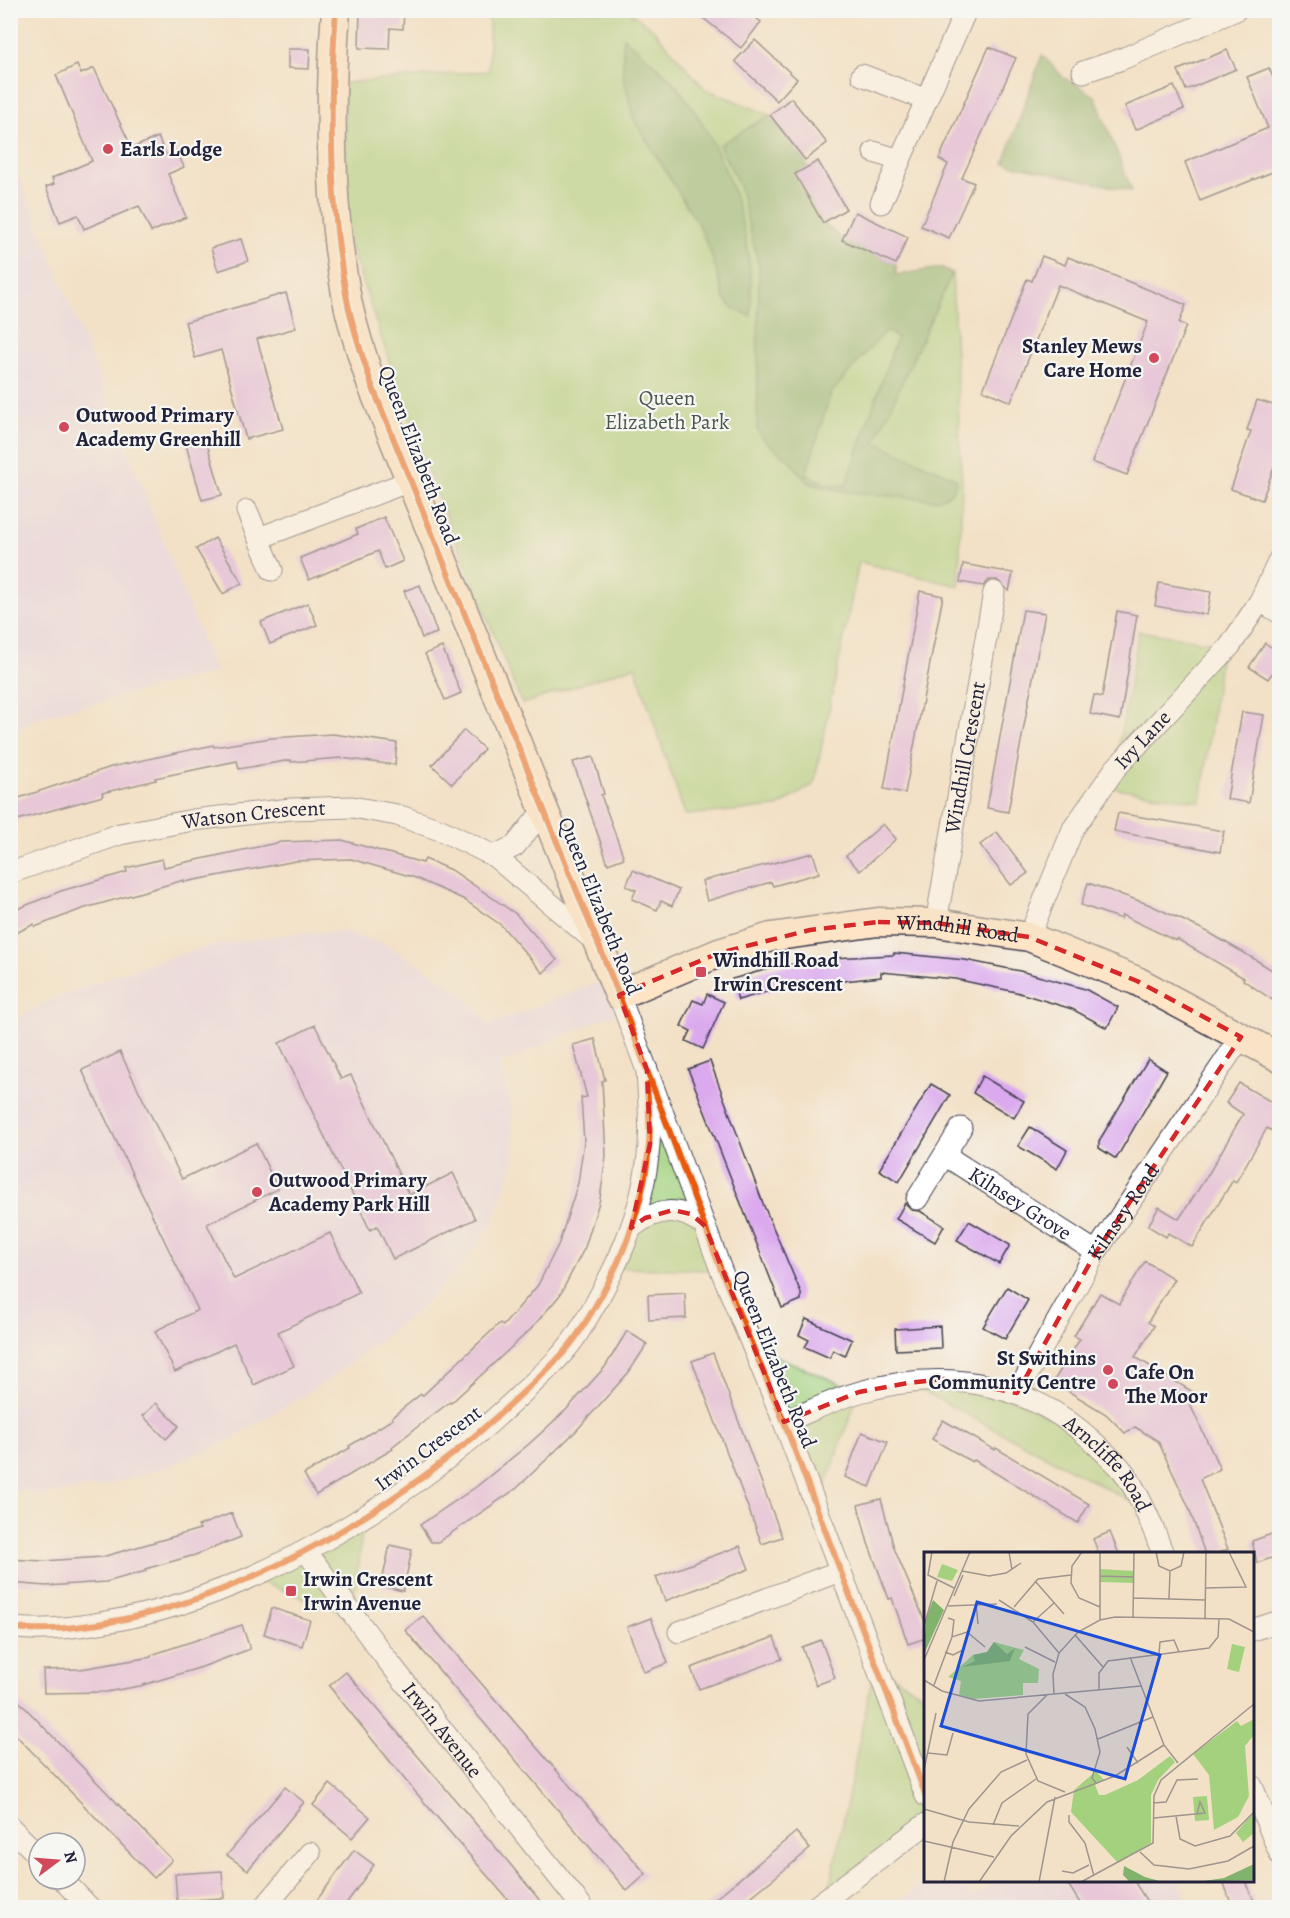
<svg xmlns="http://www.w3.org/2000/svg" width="1290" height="1918" font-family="Alegreya,serif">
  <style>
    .built { fill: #e4d3f2 }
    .green { fill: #a3d17e; stroke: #627a5c; stroke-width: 1.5 }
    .forest { fill: #82b36d; stroke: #526a54; stroke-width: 1.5; fill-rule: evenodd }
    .building { fill: #dba9ee }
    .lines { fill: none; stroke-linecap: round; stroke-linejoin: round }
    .street-casing { stroke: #413f50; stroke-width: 23 }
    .secondary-casing { stroke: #413f50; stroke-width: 31 }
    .street { stroke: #fff; stroke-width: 21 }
    .secondary { stroke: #ffe4c6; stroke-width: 28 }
    .cycleway-casing { stroke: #f6f6f2; stroke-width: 10 }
    .cycleway { stroke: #e8590c; stroke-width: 6 }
    .marked { fill: none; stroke: #d62828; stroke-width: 4.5; stroke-dasharray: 12 8; stroke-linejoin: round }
    .poi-dot { fill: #d1495b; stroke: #f6f6f2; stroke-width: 2 }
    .labels { text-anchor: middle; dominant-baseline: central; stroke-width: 4.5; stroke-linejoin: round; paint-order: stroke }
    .poi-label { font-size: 21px; font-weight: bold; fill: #22223b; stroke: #f6f6f2; text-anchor: start }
    .park-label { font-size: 21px; fill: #49574f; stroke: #f6f6f2 }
    .street-label { font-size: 21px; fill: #22223b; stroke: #f6f6f2 }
    .inset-road { fill: none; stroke: #9f958f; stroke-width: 1.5 }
    .view { fill: #1d4ed8; fill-opacity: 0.15; stroke: #1d4ed8; stroke-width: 3 }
    .inset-edge { fill: none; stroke: #22223b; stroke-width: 3 }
  </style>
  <rect width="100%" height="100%" fill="#f6f6f2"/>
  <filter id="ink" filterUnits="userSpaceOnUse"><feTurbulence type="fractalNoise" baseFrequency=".0167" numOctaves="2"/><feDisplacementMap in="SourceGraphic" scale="12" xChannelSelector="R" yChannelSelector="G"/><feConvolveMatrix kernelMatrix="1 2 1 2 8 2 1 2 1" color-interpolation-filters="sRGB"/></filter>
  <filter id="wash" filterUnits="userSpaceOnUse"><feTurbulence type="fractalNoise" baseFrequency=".008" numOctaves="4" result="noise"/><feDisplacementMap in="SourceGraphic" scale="24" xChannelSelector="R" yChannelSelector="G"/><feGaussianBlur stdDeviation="1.35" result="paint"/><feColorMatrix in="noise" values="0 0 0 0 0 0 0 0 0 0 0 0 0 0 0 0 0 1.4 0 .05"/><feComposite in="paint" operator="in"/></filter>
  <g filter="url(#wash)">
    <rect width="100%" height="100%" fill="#f3e1c7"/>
    <g class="built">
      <path d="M20 179 215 672 43 716 11 730 10 182Z"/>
      <path d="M346 932 384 944 424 967 467 997 489 1025 607 979 616 1013 499 1064 511 1107 513 1163 493 1221 462 1266 416 1312 328 1380 226 1442 167 1467 102 1486 40 1495 11 1488V1021L49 1001 114 976 166 958 224 943 297 933Z"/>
      <path d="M927 1880 958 1881 972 1898 995 1881H1180L1189 1907 893 1908Z"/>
    </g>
    <g class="green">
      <path d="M489 11H628L653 29 705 89 770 115 805 160 823 223 842 239 896 264V275L942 268 952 273 962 485 959 586 859 562 814 784 778 807 685 815 635 666 522 704 420 452 346 233 345 83 489 71Z"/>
      <path d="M1139 631 1230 646 1220 659 1201 802 1102 786 1115 768Z"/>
      <path d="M647 1070 721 1270 615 1268 631 1229Z"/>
      <path d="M753 1346 859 1392 817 1509Z"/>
      <path d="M908 1383H978L1086 1434 1143 1508Z"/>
      <path d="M364 1517 352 1615 246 1577Z"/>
      <path d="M875 1664 925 1696V1824L828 1896Z"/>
    </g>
    <g class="forest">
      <path d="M623 37C643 54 666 72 682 93 729 156 755 239 751 316L732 308 724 298 710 250 698 224 634 120 623 75Z"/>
      <path d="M1042 55 1064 78 1095 96 1132 191 1004 163Z"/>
      <path d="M770 115 805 160 823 223 842 239 896 264V275L942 268 952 273 875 442 953 477 957 480C954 493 948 497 936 500 910 497 826 493 808 482 800 476 795 465 787 458 775 449 764 443 757 430L759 266 739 185 719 145ZM885 331 897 337 846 485C832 485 817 482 806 474L831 393Z"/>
    </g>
    <g id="blocks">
      <g class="building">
        <path d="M360 10H404L403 29 390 28 389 49 359 48Z"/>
        <path d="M693 10H746L761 22 741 48Z"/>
        <path d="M755 40 797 79 777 101 735 61Z"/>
        <path d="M989 47 1016 58 962 178 974 183 949 238 921 226 948 164 939 159Z"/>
        <path d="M288 49H310L309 69 288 68Z"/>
        <path d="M1227 50 1236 69 1186 90 1178 70Z"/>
        <path d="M77 65 81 74 94 68 132 148 158 137 166 155 177 151 184 167 168 174 186 217 151 232 139 206 84 229 78 215 60 222 46 187 54 184 52 178 92 161 56 75Z"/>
        <path d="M1269 68 1280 94V169L1200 201 1185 162 1268 128 1247 77Z"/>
        <path d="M1174 86 1184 109 1135 130 1125 106Z"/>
        <path d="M791 98 827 143 805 160 770 115Z"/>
        <path d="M818 161 846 209 823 223 795 174Z"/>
        <path d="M855 212 908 237 896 264 842 240Z"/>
        <path d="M241 239 248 261 218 271 211 248Z"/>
        <path d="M1042 256 1065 265 1068 257 1186 305 1179 323 1186 326 1127 475 1092 462 1148 322 1058 285 1011 402 983 390 1027 279 1032 281Z"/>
        <path d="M286 293 296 328 257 339 283 429 246 439 221 350 195 358 185 322Z"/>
        <path d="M1257 400 1280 407V451L1262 500 1231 489 1251 431 1247 430Z"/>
        <path d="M206 440 222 495 202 500 186 445Z"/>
        <path d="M384 517 403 561 385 569 378 551 309 580 300 558 358 534 356 529Z"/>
        <path d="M215 538 242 583 223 594 196 549Z"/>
        <path d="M963 564 1013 573 1009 591 997 580H989L983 586 960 582Z"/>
        <path d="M1159 583 1211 592 1207 615 1155 606Z"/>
        <path d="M420 585 437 633 422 638 404 591Z"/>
        <path d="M920 591 943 596 905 793 884 789Z"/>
        <path d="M308 603 317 625 270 644 261 622Z"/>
        <path d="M1023 610 1045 613 1008 812 987 808Z"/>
        <path d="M1117 611 1137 615 1120 720 1090 714 1094 695 1102 697Z"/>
        <path d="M1265 643 1280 653V676L1273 672 1268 679 1249 667Z"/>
        <path d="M442 647 461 693 445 700 425 654Z"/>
        <path d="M1242 712 1264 715 1249 803 1227 799Z"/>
        <path d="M464 730 484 749 452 784 432 765Z"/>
        <path d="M333 734 397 743 395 765 341 758 291 762V760L239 769 237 761 155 778 156 780 102 793 103 796 10 822V801L111 767 213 745 214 747 271 738Z"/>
        <path d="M593 757 604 794 601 795 624 858 608 864 573 762Z"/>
        <path d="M1118 813 1224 831 1220 852 1114 831Z"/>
        <path d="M883 824 896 839 860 871 846 856Z"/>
        <path d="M997 832 1028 873 1011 885 980 845Z"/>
        <path d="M342 840 423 863 425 859 453 871 516 914 557 960 543 973 501 925 463 899 413 877 351 859 296 861 184 882V880L82 909 35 927 34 924 10 936V912L61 891 127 872 126 868 162 859 164 867 281 842Z"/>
        <path d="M813 853 819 873 773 886 771 882 707 901 702 881Z"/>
        <path d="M633 870 679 890 672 906 661 901 657 910 632 899 636 890 626 886Z"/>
        <path d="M1088 883 1148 904 1208 932 1256 960 1280 975V1005L1243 980 1244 978 1177 939 1176 941 1122 915 1121 919 1081 905Z"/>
        <path d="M894 953 965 960 1020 971 1085 989 1118 1007 1107 1028 1072 1009 1016 992 955 979 881 972V977L797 986V983L738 1000 732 979 775 967 832 958 894 955Z"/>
        <path d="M707 994 724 1002 703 1049 686 1041 691 1031 681 1026 693 1000 703 1004Z"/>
        <path d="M315 1025 341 1079 351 1075 409 1195 453 1173 475 1219 393 1259 377 1226 370 1230 279 1043Z"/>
        <path d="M595 1039 605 1080 602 1081 606 1156 600 1199 585 1247 560 1295 531 1329 451 1403 450 1402 421 1424 392 1447 393 1449 316 1495 304 1474 350 1448 349 1446 393 1419 392 1417 421 1394 422 1396 500 1323 503 1326 538 1285 559 1243 578 1183 584 1141 581 1098 587 1097 573 1045Z"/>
        <path d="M120 1052 182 1179 256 1143 278 1189 207 1224 234 1279 330 1233 359 1293 278 1332 294 1366 254 1385 234 1343 175 1372 155 1331 198 1310 82 1070Z"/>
        <path d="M1148 1059 1167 1071 1116 1159 1099 1148V1141Z"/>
        <path d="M710 1061 764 1206 801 1293V1300L782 1308 688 1069Z"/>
        <path d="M982 1076 1024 1101 1014 1118 973 1093Z"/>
        <path d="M1239 1083 1280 1107V1136L1267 1128 1236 1182 1233 1180 1192 1247 1168 1233 1166 1237 1148 1226 1159 1207 1179 1219 1209 1173 1243 1114 1226 1103Z"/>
        <path d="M931 1084 950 1095 899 1182 879 1170Z"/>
        <path d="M1030 1127 1067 1150 1057 1169 1018 1146Z"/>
        <path d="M905 1203 911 1210 920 1211 944 1226 935 1242 896 1219Z"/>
        <path d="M969 1221 1010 1245 999 1264 957 1240Z"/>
        <path d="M1145 1261 1174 1279 1148 1322 1154 1326 1135 1357 1193 1392 1188 1400 1220 1469 1200 1479 1228 1549 1216 1554H1205L1189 1508 1158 1441 1135 1427 1125 1433 1106 1414 1053 1382 1080 1339 1074 1336 1100 1293 1119 1304Z"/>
        <path d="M1007 1287 1028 1300 1005 1339 983 1327Z"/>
        <path d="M685 1293 686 1318 649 1320 648 1295Z"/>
        <path d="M806 1319 852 1340 845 1356 833 1350 830 1358 805 1347 809 1340 799 1335Z"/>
        <path d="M940 1326 941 1348 896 1350 895 1329Z"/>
        <path d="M627 1331 647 1344 629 1372 576 1431 517 1488 438 1542H431L420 1525 476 1487 529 1444 566 1410 605 1367Z"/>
        <path d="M713 1353 782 1537 762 1544 692 1361Z"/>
        <path d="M156 1403 179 1426 166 1439 143 1416Z"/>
        <path d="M943 1420 995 1450 996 1448 1089 1504 1078 1523 974 1460 972 1462 932 1439Z"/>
        <path d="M862 1432 888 1442 870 1487 845 1477Z"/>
        <path d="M881 1499 894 1548 926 1624V1638L908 1644 892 1598 889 1599 868 1543 858 1505Z"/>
        <path d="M232 1513 241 1537 195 1555 145 1569 146 1571 106 1582 46 1586 10 1583V1559L43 1561 102 1557 200 1529 198 1526Z"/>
        <path d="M1280 1531V1555L1257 1563 1252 1541Z"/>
        <path d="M1110 1532 1119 1554H1099L1093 1539Z"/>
        <path d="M390 1545 412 1550 403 1591 381 1586Z"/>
        <path d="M740 1546 749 1569 665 1601 656 1577Z"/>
        <path d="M272 1608 310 1620 302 1646 264 1634Z"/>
        <path d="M423 1616 646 1874 627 1891 405 1630Z"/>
        <path d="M651 1618 668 1663 644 1672 627 1627Z"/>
        <path d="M242 1625 250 1649 202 1667 140 1686 106 1692 44 1693 43 1670 81 1669 151 1657V1655Z"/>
        <path d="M774 1637 782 1659 699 1689 691 1668Z"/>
        <path d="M821 1640 835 1678 816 1685 802 1647Z"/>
        <path d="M346 1672 510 1864 546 1908H515L406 1781 329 1686Z"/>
        <path d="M10 1692 172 1860 154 1878 10 1729Z"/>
        <path d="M330 1784 370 1817 352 1838 313 1805Z"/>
        <path d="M285 1787 304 1802 248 1870 227 1855Z"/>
        <path d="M796 1832 810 1849 778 1875 737 1908H704Z"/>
        <path d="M354 1850 374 1865 343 1908H311Z"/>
        <path d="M222 1871 224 1898 177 1901 175 1874Z"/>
        <path d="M1066 1881H1134L1151 1908H1083Z"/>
        <path d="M1223 1881H1246L1255 1904 1233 1908Z"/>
      </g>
    </g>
  </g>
  <g filter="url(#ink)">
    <use href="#blocks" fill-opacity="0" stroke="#413f50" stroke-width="1.5"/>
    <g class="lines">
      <defs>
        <g id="street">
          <path d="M1083 72 1122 59 1236 10"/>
          <path d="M862 75 927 100"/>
          <path d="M874 152 900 160"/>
          <path d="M881 203 966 10"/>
          <path d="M247 511 272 570"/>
          <path d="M259 538 410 481"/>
          <path d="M1260 601 1280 613"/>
          <path d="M494 856 515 846 543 811"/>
          <path id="s1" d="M10 873 120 834 193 820 291 809 352 807 397 815 443 831 494 856 596 942"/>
          <path id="s2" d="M936 923 994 592"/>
          <path id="s3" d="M1029 937 1073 829 1115 769 1230 646 1260 601 1280 558"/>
          <path d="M619 995 721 1270 784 1422 926 1796"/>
          <path id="s4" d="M946 1156 1096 1252"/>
          <path d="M917 1199 961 1128"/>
          <path d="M631 1228C657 1208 678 1205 705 1226"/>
          <path id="s5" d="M1017 1393 1096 1252 1241 1037"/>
          <path id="s6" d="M784 1422C809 1412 834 1399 860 1392 949 1367 1034 1382 1101 1449 1108 1456 1117 1463 1123 1471 1140 1494 1153 1527 1163 1554"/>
          <path id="s7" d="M306 1551 384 1656 583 1908"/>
          <path d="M10 1627C39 1632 71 1628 100 1623 249 1600 409 1501 517 1398 538 1378 563 1357 578 1333 614 1275 644 1214 649 1145 651 1121 648 1094 647 1070"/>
          <path d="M1252 1630 1280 1621"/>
          <path d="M679 1632 840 1571"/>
          <path d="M1252 1786 1280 1854"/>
          <path d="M10 1827 39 1856"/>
          <path d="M62 1879 90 1908"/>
          <path d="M264 1908 310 1853"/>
          <path d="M814 1908 926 1824"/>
        </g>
        <g id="secondary">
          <path id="s8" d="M336 10C329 104 329 202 346 294 351 324 362 354 371 383L619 995 719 953 771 937 878 922 936 923 1029 937 1137 981 1280 1058"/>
        </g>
      </defs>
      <use href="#street" class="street-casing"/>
      <use href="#secondary" class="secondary-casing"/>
      <use href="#street" class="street"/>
      <use href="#secondary" class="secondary"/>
      <defs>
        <g id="cycleway">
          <path d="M336 10C329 104 329 202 346 294 351 324 362 354 371 383L619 995 721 1270 784 1422 926 1796"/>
          <path d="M10 1627C38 1632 70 1628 98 1624 249 1600 408 1502 517 1398 538 1378 562 1358 578 1334 615 1278 644 1213 649 1145 651 1125 648 1105 647 1085"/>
        </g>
      </defs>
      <use href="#cycleway" class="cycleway-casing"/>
      <use href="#cycleway" class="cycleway"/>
    </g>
  </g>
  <path d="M0 0H1290V1918H0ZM878 922 936 923 1029 937 1137 981 1241 1037 1096 1252 1017 1393 944 1379 908 1383 859 1392 784 1422 705 1226 691 1214 673 1210 645 1218 631 1228 650 1144 647 1070 619 995 719 953 810 930Z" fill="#f3e1c7" fill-opacity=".55" fill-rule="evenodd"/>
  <path class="marked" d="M878 922 936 923 1029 937 1137 981 1241 1037 1096 1252 1017 1393 944 1379 908 1383 859 1392 784 1422 705 1226 691 1214 673 1210 645 1218 631 1228 650 1144 647 1070 619 995 719 953 810 930Z"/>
  <g class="poi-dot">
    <circle cx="108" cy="149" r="6"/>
    <circle cx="1154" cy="358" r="6"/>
    <circle cx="64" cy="427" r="6"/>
    <rect x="695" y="966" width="12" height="12" rx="3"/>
    <circle cx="257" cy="1192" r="6"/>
    <circle cx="1108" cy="1370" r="6"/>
    <circle cx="1113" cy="1384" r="6"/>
    <rect x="285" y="1585" width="12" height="12" rx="3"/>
  </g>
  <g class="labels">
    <g class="poi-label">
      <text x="120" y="149">Earls Lodge</text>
      <text x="1142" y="346" text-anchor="end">Stanley Mews<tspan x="1142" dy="24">Care Home</tspan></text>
      <text x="76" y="415">Outwood Primary<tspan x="76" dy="24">Academy Greenhill</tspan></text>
      <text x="713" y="960">Windhill Road<tspan x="713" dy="24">Irwin Crescent</tspan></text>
      <text x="269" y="1180">Outwood Primary<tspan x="269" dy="24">Academy Park Hill</tspan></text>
      <text x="1096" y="1358" text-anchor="end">St Swithins<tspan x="1096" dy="24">Community Centre</tspan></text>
      <text x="1125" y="1372">Cafe On<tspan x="1125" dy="24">The Moor</tspan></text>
      <text x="303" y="1579">Irwin Crescent<tspan x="303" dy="24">Irwin Avenue</tspan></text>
    </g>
    <g class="park-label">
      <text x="667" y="398">Queen<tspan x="667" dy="24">Elizabeth Park</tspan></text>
    </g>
    <g class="street-label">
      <text transform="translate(419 455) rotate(69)">Queen Elizabeth Road</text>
      <text stroke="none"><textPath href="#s3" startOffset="230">Ivy Lane</textPath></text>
      <text stroke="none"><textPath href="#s2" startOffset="168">Windhill Crescent</textPath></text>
      <text stroke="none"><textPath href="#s1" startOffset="252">Watson Crescent</textPath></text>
      <text transform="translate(600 906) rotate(68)">Queen Elizabeth Road</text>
      <text stroke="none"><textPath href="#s8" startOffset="1389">Windhill Road</textPath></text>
      <text stroke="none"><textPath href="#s4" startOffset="88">Kilnsey Grove</textPath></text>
      <text stroke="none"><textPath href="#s5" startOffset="210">Kilnsey Road</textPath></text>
      <text transform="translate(775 1359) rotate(68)">Queen Elizabeth Road</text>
      <text transform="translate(428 1448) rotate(-37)">Irwin Crescent</text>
      <text stroke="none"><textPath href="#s6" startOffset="358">Arncliffe Road</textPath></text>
      <text stroke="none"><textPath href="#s7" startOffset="225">Irwin Avenue</textPath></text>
    </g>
  </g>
  <g transform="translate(924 1552)">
    <rect width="330" height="330" fill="#f3e1c7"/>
    <path d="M18 12 34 18 28 29 13 25ZM176 17 210 19V31L176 30ZM70 90 100 98 95 107 115 117 114 131H99V143L49 147 35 143 37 129 24 125 49 103 63 100ZM308 92 321 95 315 120 303 117ZM330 167V183L321 194 325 244 314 265 290 278 285 223 269 202 313 169 317 174ZM246 204 251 210 234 228 227 243V291L194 311 147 260 150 238 172 219 180 228 171 233 175 243H181L214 228ZM283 244 285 268 271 269 269 245ZM330 260V281L319 290 312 281Z" fill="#a3d17e"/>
    <path d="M9 48 20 58 0 102 2 67ZM70 90 83 102 91 96 86 109 38 115 51 109 49 103 63 100ZM330 312V328L273 330 300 326ZM200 314 221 325 239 330H206L199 323Z" fill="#82b36d"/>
    <path class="inset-road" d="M8 0 4 23 30 36M85 0 88 18M158 0 148 14 147 31 155 46 176 55M232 0 235 14 246 19 257 14 260 0M38 19 65 24 82 21 97 11M176 24 210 25M111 29 140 62M281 36 322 35 305 0M30 44 39 23M210 46 281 48M245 47 246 19M75 48 109 70 135 101M52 51 54 72M24 54 73 52M90 55 114 27 147 23M209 65 210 0M24 66 30 68 28 85 43 80 61 95M281 67 282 0M176 68V0M109 70 130 51M0 74 13 29M151 83 179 115M101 95 131 110M21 100 29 103 39 98M235 102 236 90 250 88 255 100M206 105 240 193 254 211M0 108 46 0M0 128 18 139 55 149 217 134M10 133 28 85M175 138V121L184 109 285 96 294 85 295 67M130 142 129 122 135 101 154 80 176 68 191 65 305 67 330 80M141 142 161 155 171 177 176 200 168 226 172 231M123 143 104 162 102 202 114 229 141 240M174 187 229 165M203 195 214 211M4 201 23 203 29 181M0 218 12 161M229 251 242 250 253 228 274 227M0 257 45 270 95 274M145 263V270L161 291 170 324M252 264 256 287 271 294 306 284 330 260M230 266 271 262H273L281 261 276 250 273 262M69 273 78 251 112 227M0 289 70 305M216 300 230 313 265 317 304 309 330 294M138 319 149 321 165 313M20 330 29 290 45 257 77 220 103 208M55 330 87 284 123 250 191 224 240 193M115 330 131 245M157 330 229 291 230 244 237 228 330 152"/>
    <path class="view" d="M53 50 236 103 201 227 17 174Z"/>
    <rect width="330" height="330" class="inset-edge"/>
  </g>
  <rect width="1290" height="1918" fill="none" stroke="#f6f6f2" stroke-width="36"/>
  <g transform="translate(57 1861) rotate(74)"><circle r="28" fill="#f6f6f2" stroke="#a1a1a9" stroke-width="1.5"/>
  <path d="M0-4.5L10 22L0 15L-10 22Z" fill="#d1495b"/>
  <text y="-9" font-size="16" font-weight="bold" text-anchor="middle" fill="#22223b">N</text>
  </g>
</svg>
